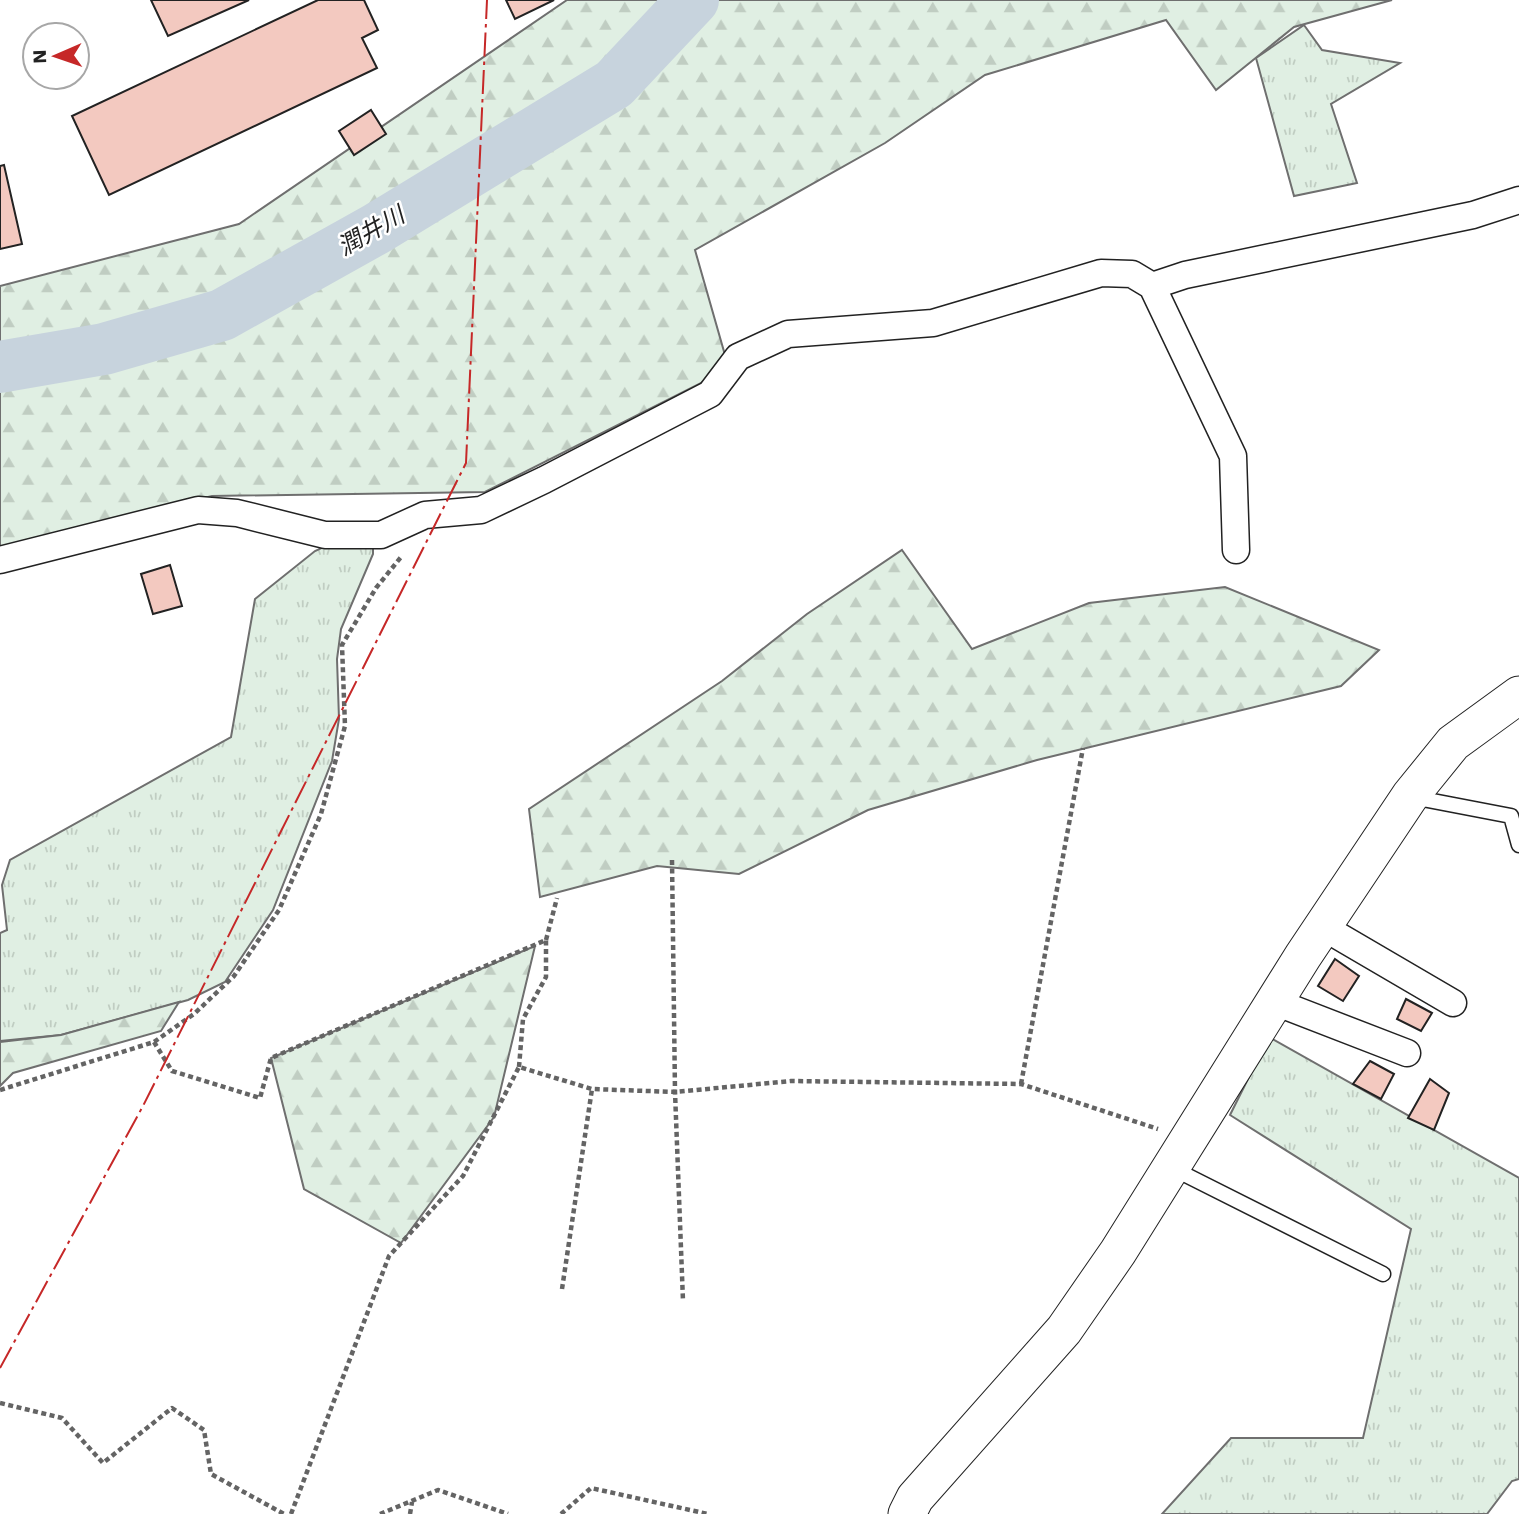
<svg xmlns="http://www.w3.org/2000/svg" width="1519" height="1514" font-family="'Work Sans','Noto Sans JP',sans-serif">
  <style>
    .grass { fill: url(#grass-tufts); stroke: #6f6f6f; stroke-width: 2 }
    .forest { fill: url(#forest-firs); stroke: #6f6f6f; stroke-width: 2 }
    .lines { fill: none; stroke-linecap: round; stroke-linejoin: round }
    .river { stroke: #c7d3dd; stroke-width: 52 }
    .building { fill: #f3c9c0; stroke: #222; stroke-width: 2 }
    .lane-casing { stroke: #222; stroke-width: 17 }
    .street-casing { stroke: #222; stroke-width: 29 }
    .secondary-casing { stroke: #222; stroke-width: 39 }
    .path { stroke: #646464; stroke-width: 4.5; stroke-dasharray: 5 3.5; stroke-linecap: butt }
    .lane { stroke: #fff; stroke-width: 14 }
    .street { stroke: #fff; stroke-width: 26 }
    .secondary { stroke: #fff; stroke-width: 37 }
    .power { stroke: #c62828; stroke-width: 2; stroke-dasharray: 24 5 3.5 5; stroke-linecap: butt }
    .labels { text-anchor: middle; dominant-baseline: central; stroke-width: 5; stroke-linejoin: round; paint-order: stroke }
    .water-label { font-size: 24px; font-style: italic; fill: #222; stroke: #fff }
  </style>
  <defs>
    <pattern id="grass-tufts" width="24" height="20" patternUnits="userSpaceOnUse" patternTransform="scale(1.75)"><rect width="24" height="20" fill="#e0efe3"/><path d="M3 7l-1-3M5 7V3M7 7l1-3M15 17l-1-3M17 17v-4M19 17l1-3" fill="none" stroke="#c0cdc2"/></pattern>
    <pattern id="forest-firs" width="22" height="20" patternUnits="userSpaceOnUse" patternTransform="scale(1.75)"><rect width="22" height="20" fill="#e0efe3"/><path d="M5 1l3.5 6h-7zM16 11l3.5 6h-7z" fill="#c0cdc2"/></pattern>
  </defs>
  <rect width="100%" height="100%" fill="#fff"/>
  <g class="grass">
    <path d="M1304 25 1322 50 1400 63 1331 104 1357 183 1294 196 1256 58Z"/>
    <path d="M328 545 373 546V554L341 629 337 659 339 719 332 761 273 910 225 982 188 1000 61 1035 0 1041V933L7 930 2 885 10 860 231 737 255 599 315 551Z"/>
    <path d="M1269 1037 1519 1178V1479L1512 1481 1487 1514H1162L1231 1438H1363L1411 1229 1230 1115Z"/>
  </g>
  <g class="forest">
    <path d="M567 0H1392L1294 27 1216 90 1166 20 985 75 885 143 695 250 729 369 485 492 212 496 0 548V286L239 224Z"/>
    <path d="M902 550 972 649 1089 603 1225 587 1379 650 1341 686 1037 760 868 810 739 874 657 866 540 897 529 809 722 681 807 614Z"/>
    <path d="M535 946 494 1117 401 1243 304 1189 271 1058Z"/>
    <path d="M179 1002 161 1031 13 1073 0 1086V1042L61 1035Z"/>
  </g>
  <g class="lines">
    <path class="river" d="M0 367 104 349 222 315 376 229 614 84 693 0"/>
  </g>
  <g class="building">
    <path d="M151 0H249L168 36Z"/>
    <path d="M318 0H364L378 30 362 38 377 68 109 195 72 116Z"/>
    <path d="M506 0H554L515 19Z"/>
    <path d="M371 110 386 134 354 155 339 131Z"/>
    <path d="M4 165 22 244 0 249V166Z"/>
    <path d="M170 565 182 606 153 614 141 574Z"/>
    <path d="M1335 959 1359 976 1343 1001 1318 986Z"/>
    <path d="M1406 999 1432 1013 1421 1031 1397 1019Z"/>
    <path d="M1370 1061 1394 1074 1381 1099 1353 1084Z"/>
    <path d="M1430 1079 1449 1093 1434 1130 1408 1118Z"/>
  </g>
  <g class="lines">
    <defs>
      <g id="lane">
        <path d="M1412 797 1511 816 1519 845"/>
        <path d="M1172 1168 1383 1274"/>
      </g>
      <g id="street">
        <path d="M1152 286 1185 275 1473 215 1519 200"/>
        <path d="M0 560 198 510 237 513 325 535H381L425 515 481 510 544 480 710 394 738 357 788 334 933 323 1101 273 1132 274 1152 286 1233 456 1236 550"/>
        <path d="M1323 927 1453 1003"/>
        <path d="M1275 1002 1407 1053"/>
      </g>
      <path id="secondary" d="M907 1514 915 1498 1064 1330 1118 1252 1303 956 1410 796 1453 743 1519 695"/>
    </defs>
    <use href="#lane" class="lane-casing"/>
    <use href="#street" class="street-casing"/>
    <use href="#secondary" class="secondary-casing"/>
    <g class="path">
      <path d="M672 860 675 1092 683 1301"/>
      <path d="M546 940 557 898"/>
      <path d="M154 1042 172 1071 260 1098 271 1058 546 940V977L523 1019 519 1067"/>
      <path d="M1021 1084 1083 748"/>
      <path d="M0 1090 154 1042 194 1014 234 976 279 910 321 814 345 726 342 645 376 588 401 557"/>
      <path d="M562 1289 592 1089"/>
      <path d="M0 1403 62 1418 103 1463 172 1408 204 1430 211 1474 284 1514"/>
      <path d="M291 1514 389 1256 463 1176 519 1067 592 1089 675 1092 791 1081 1021 1084 1158 1129"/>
      <path d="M380 1514 438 1490 508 1514"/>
      <path d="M410 1514 412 1502"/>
      <path d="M561 1514 591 1488 708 1514"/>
    </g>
    <use href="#lane" class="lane"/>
    <use href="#street" class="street"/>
    <use href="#secondary" class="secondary"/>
    <path class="power" d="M0 1368 143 1106 466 463 487 0"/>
  </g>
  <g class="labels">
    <g class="water-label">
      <text transform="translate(371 231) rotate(-30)">潤井川</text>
    </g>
  </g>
  <g transform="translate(56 56) rotate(268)"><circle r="33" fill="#ffffff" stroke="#a7a7a7" stroke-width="2"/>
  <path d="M0-5L12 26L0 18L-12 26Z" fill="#c62828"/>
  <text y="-10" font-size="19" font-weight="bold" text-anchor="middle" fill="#222222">N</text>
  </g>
</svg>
